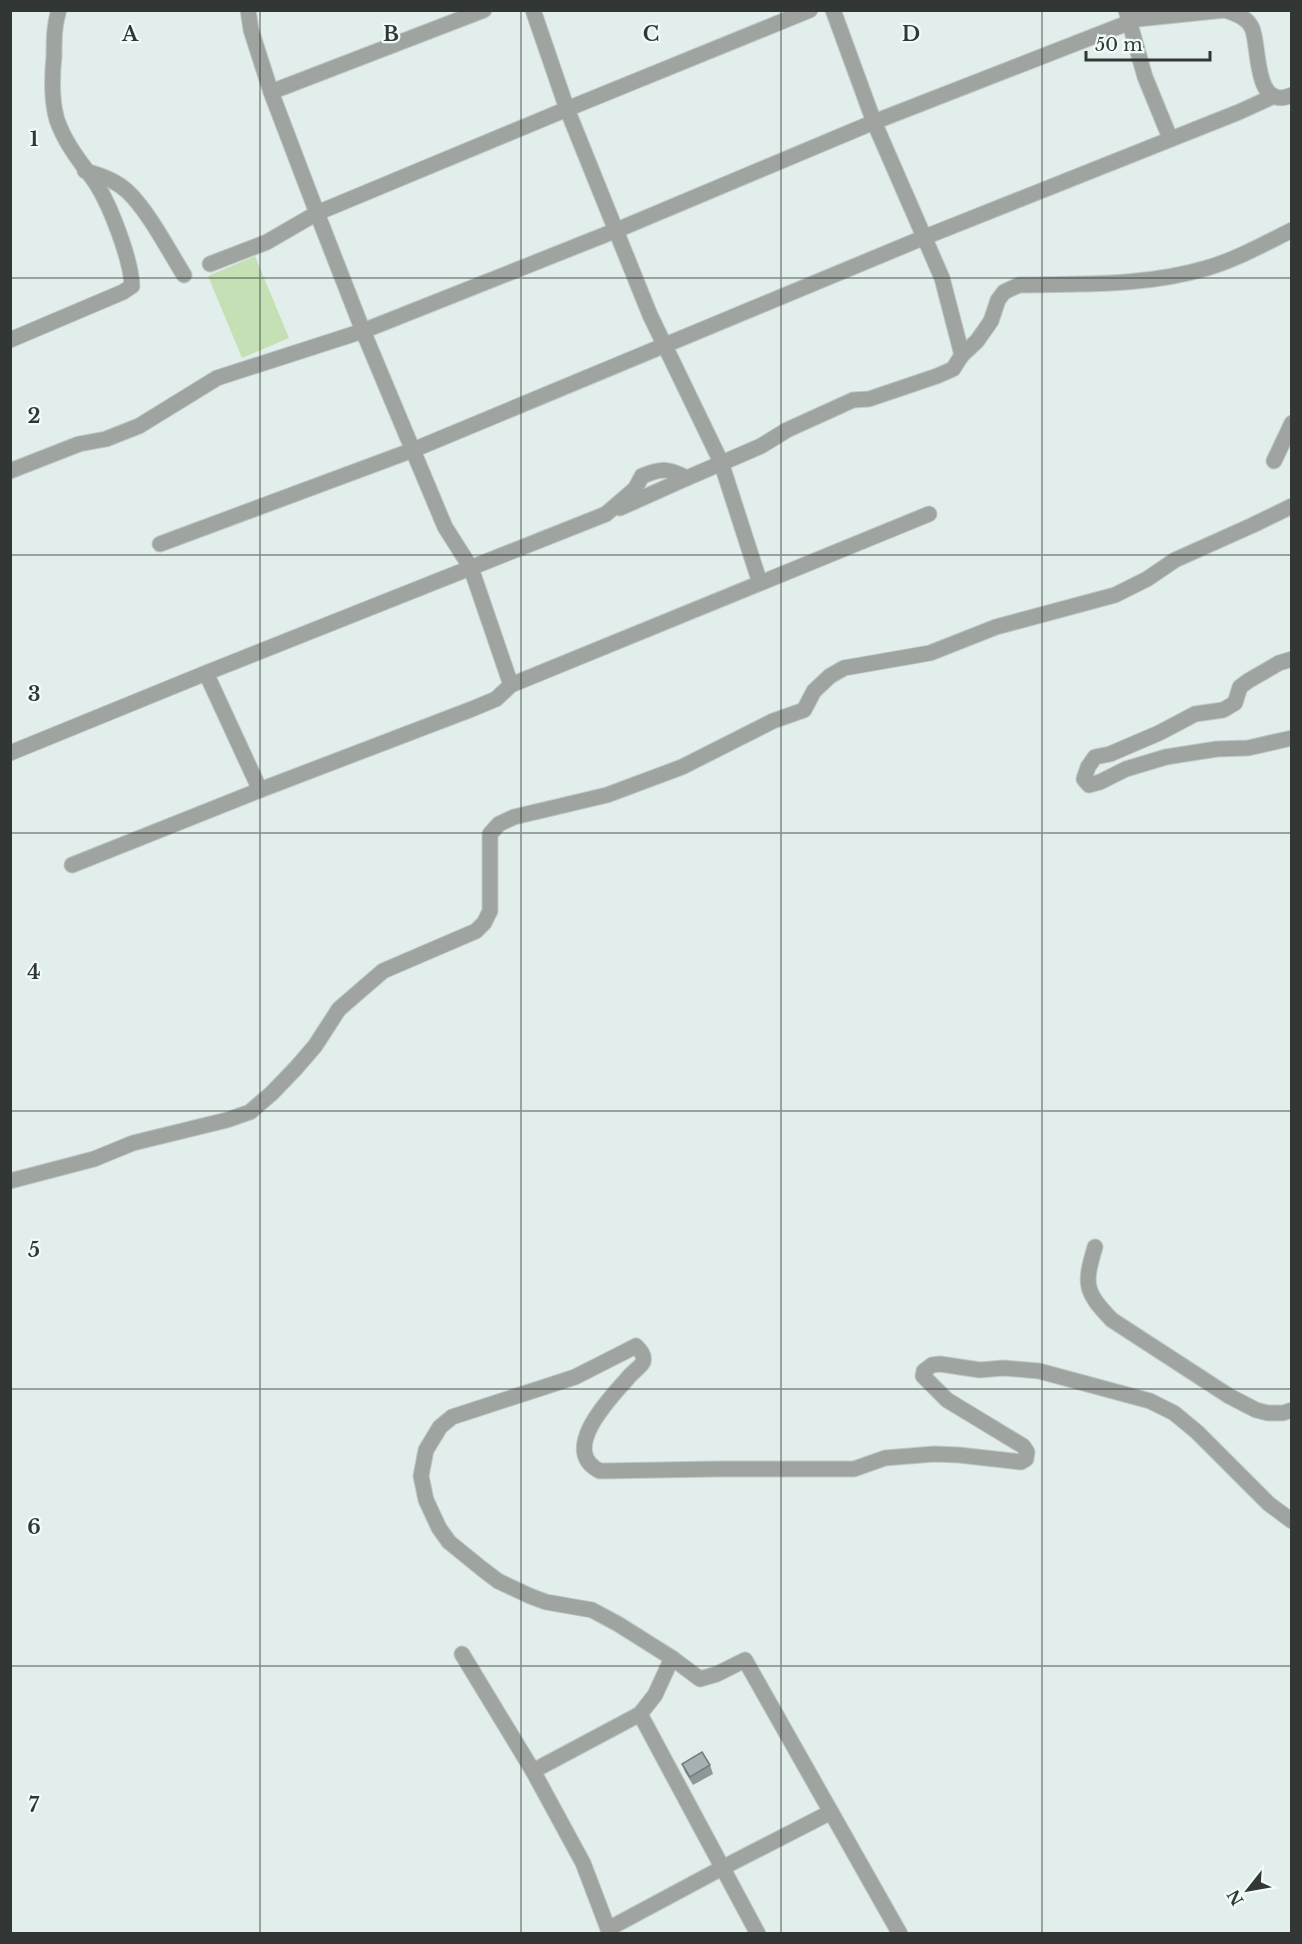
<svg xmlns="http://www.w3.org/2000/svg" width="1302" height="1944" font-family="'Libre Baskerville',serif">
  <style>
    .green { fill: #c6e0b6 }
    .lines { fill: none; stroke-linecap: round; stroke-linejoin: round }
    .minor-casing { stroke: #bfc9c7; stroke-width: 17 }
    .minor { stroke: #a0a4a1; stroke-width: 15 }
    .wall { fill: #8e9899 }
    .building { fill: #a5b1b2; stroke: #747c7d; stroke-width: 1.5 }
    .grid { fill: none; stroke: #323735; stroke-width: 1.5; stroke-opacity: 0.55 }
    .grid-label { font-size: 20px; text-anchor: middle; font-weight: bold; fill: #323735; stroke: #f0fcf9; stroke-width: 4.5; stroke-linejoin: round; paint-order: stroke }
  </style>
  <rect width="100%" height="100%" fill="#e2eeeb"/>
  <path class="green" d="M255 256 289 338 242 358 208 276Z"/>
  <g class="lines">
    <defs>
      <g id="minor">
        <path d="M248 10 251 30 271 92 317 213 363 331 445 527 471 568 511 685"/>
        <path d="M533 10 567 109 650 315 721 462 760 583"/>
        <path d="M833 10 874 122 942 278 962 355"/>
        <path d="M1126 10 1145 77 1170 138"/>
        <path d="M1225 10C1236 14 1247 17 1252 28 1260 45 1253 112 1292 95"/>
        <path d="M271 92 484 10"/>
        <path d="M85 171C101 175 115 180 127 191 147 209 169 251 184 275"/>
        <path d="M210 264 267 242 317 213 567 109 810 10"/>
        <path d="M10 340 123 292 132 286C131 259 109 201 93 179 79 160 65 143 57 120 51 100 52 76 54 56 54 41 54 25 59 10"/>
        <path d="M1274 461 1292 423"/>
        <path d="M10 471 79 444 106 439 139 426 217 378 363 331 617 230 874 122 1138 19 1225 10"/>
        <path d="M620 508 687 478"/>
        <path d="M160 544 413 450 925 237 1239 112 1274 96"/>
        <path d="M1292 659 1279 663 1248 681 1240 687 1235 703 1223 710 1195 714 1159 733 1110 754 1095 757 1088 767 1084 779 1089 785 1100 782 1126 769 1166 757 1217 749 1248 748 1292 738"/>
        <path d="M206 673 260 790"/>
        <path d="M10 753 206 673 606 514 635 489 642 476C662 468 667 468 687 478L761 446 787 430 853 400 869 399 937 376 953 369 962 355 977 341 991 321 998 300 1004 292 1019 285C1082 284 1147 286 1207 268 1237 259 1264 244 1292 230"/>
        <path d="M72 865 260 790 472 709 496 699 511 685 929 514"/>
        <path d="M10 1181 94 1159 133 1143 227 1120 250 1112 272 1093 296 1068 315 1046 339 1009 383 971 476 931 484 923 490 911V834L499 824 514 817 607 795 682 767 773 721 804 710 814 691 830 676 844 668 930 653 996 627 1115 595 1147 579 1175 560 1253 525 1292 506"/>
        <path d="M1095 1247C1084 1284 1084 1291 1112 1320L1229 1396 1256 1410 1268 1413H1283L1292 1410"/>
        <path d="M462 1654 533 1771 583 1863 610 1934"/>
        <path d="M672 1658 618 1624 592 1610 546 1602 530 1596 498 1581 481 1568 449 1542 439 1528 426 1500 421 1476 426 1450 440 1427 452 1417 575 1377 636 1346C640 1350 645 1355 643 1362 640 1368 631 1373 627 1379 609 1399 559 1451 600 1471L719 1469H854L885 1458 934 1454 959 1455 1021 1462 1026 1459 1027 1452 1023 1446 947 1400 923 1376 924 1371 932 1365 940 1364 980 1370 1003 1368 1039 1371 1150 1401 1174 1413 1197 1432 1269 1504 1292 1521"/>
        <path d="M640 1714 758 1934"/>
        <path d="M533 1771 640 1714 655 1695 672 1658 700 1679 717 1674 745 1660 900 1934"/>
        <path d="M608 1929 722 1868 831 1812"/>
      </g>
    </defs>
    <use href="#minor" class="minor-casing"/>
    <use href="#minor" class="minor"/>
  </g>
  <path class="wall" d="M682 1764 710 1765 713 1774 693 1785 685 1772Z"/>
  <path class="building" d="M702 1752 710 1765 690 1777 682 1764Z"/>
  <path class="grid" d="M260 10V1934M521 10V1934M781 10V1934M1042 10V1934M10 278H1292M10 555H1292M10 833H1292M10 1111H1292M10 1389H1292M10 1666H1292"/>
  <g class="grid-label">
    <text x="130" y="41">A</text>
    <text x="391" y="41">B</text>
    <text x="651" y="41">C</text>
    <text x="911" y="41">D</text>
    <text x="34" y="146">1</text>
    <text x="34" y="423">2</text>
    <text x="34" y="701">3</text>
    <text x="34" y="979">4</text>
    <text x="34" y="1257">5</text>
    <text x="34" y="1534">6</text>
    <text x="34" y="1812">7</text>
  </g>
  <rect width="1302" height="1944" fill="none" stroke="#323735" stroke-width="24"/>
  <g transform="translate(1248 1890) rotate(239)" stroke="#f0fcf9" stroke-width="4.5" paint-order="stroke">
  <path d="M0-4.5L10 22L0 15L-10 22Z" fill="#323735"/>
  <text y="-9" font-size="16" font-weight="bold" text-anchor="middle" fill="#323735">N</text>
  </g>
  <path d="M1086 51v9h124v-9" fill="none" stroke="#323735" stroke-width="3"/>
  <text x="1095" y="51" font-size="18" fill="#323735" stroke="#f0fcf9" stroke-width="4.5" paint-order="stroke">50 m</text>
</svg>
